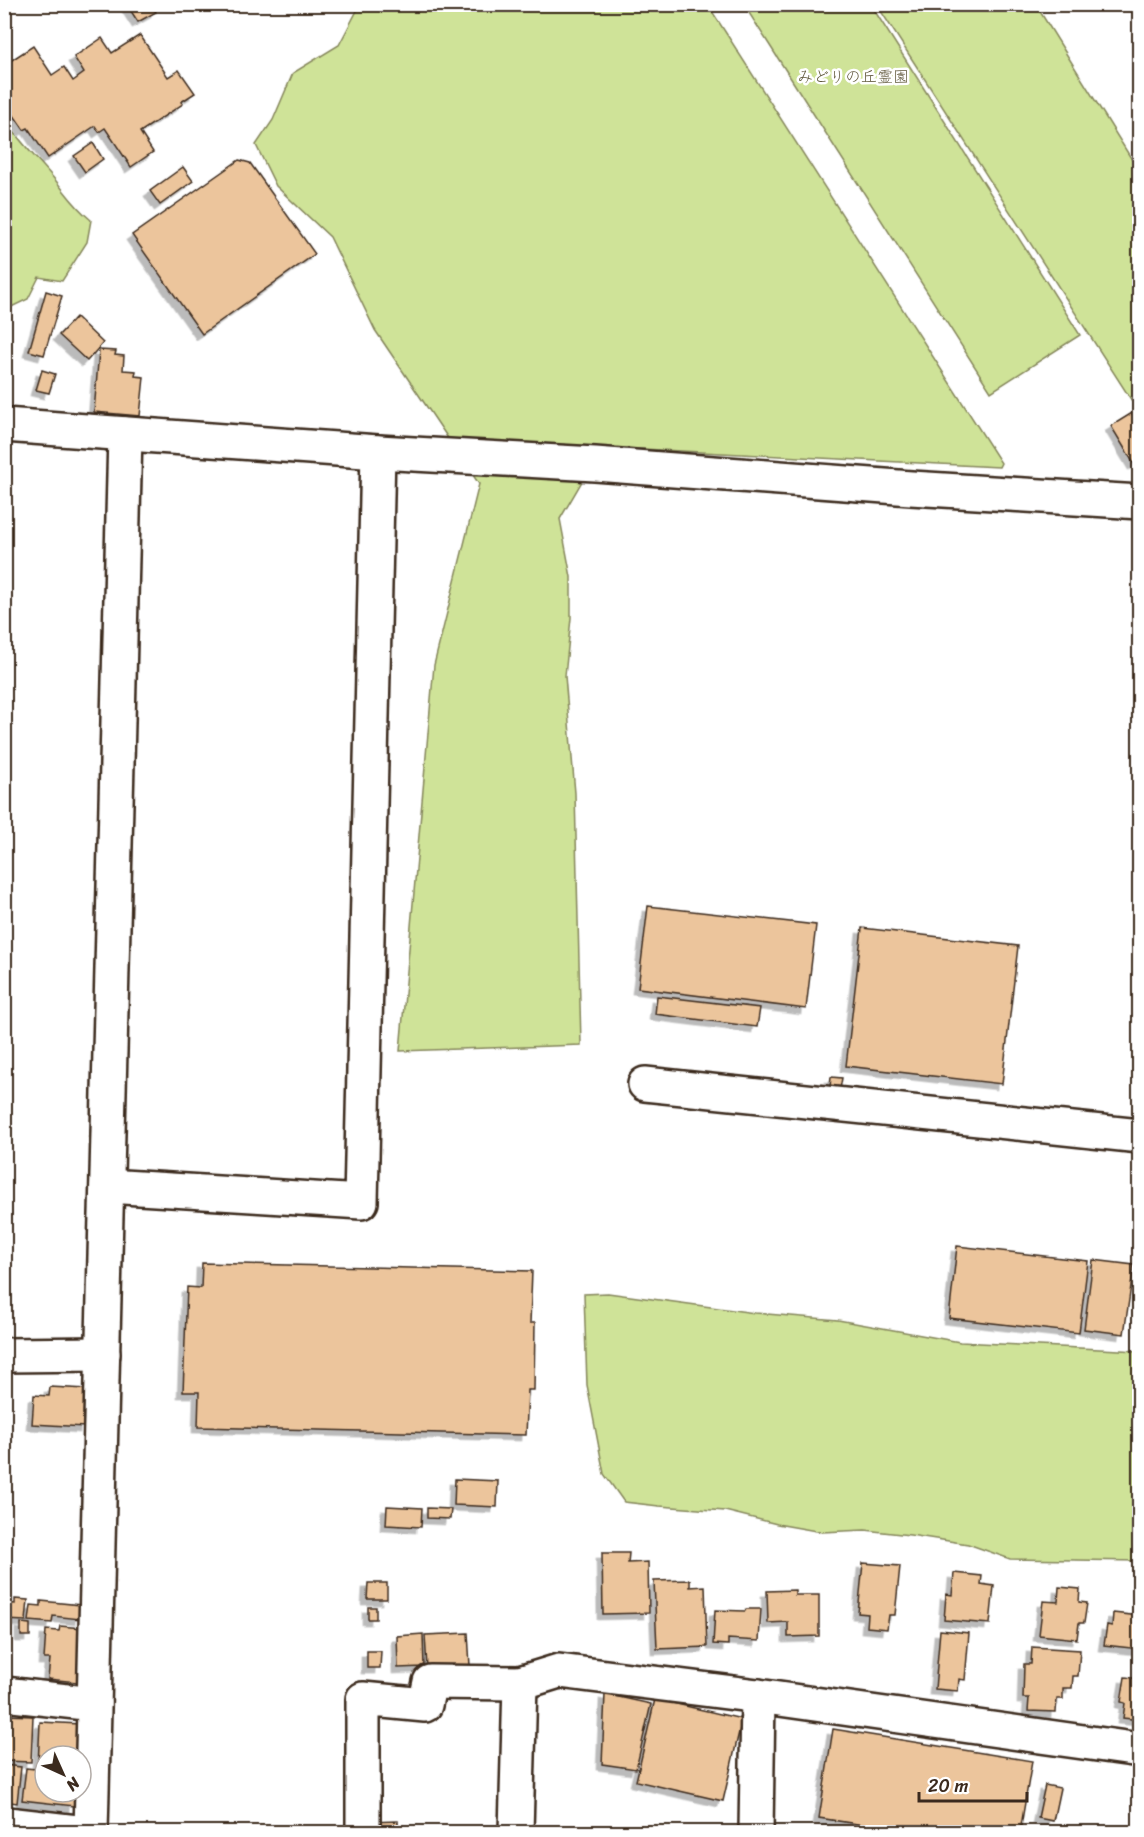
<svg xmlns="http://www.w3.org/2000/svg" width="1144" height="1837" font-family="Sriracha,'Klee One',sans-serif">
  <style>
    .green { fill: #cfe398; stroke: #85865b; stroke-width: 1.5 }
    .building { fill: #ecc59c; stroke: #3b2a1e; stroke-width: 1.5; filter: url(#shadow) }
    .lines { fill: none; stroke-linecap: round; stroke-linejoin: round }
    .service-casing { stroke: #3b2a1e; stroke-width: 21 }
    .minor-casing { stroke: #3b2a1e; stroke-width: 38 }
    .tertiary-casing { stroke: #3b2a1e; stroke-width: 38 }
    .service { stroke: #fff; stroke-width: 16 }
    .minor { stroke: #fff; stroke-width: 33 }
    .tertiary { stroke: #fff; stroke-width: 33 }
    .labels { text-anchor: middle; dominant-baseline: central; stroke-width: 5; stroke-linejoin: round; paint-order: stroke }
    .park-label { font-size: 16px; fill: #60583c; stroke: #fff }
  </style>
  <defs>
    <filter id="shadow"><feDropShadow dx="-5.5" dy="5.5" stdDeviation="0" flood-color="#0004"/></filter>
  </defs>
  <rect width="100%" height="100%" fill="#fff"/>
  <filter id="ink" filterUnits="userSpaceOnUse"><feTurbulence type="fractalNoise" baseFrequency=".0167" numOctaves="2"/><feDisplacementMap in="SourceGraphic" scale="12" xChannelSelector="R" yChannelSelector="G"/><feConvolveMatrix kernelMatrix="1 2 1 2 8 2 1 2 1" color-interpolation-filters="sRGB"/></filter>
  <g filter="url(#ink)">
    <g class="green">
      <path d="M360 5H708L1001 463 999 467 602 447 560 519 571 577V618L565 676 575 793 581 1045 400 1051 434 665 479 484 375 330 330 237 276 186 256 145 273 120 293 73 339 45Z"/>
      <path d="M744 5H871L1080 335 991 392Z"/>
      <path d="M877 5H1036L1139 171V412Z"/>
      <path d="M4 118C19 142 39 160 56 181 68 196 76 208 91 220L87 242 62 281 39 277 28 299 5 310Z"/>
      <path d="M608 1293 755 1313 838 1320 960 1342 1139 1351V1561L1010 1559 968 1544 910 1535 865 1530 822 1532 777 1524 725 1511 659 1506 624 1502 604 1474 587 1385 584 1294Z"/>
    </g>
    <g class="building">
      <path d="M151 4 156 12 138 22 127 5Z"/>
      <path d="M140 35 168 77 179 70 195 93 181 102 183 104 140 132 153 152 131 167 105 128 99 132 95 126 48 158 28 128 24 130 4 101V65L33 46 52 75 64 67 73 81 84 73 74 57 102 38 112 53Z"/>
      <path d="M93 143 103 159 85 172 74 156Z"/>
      <path d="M239 160 250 163 315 254 202 334 132 235Z"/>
      <path d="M183 167 193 181 160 205 150 191Z"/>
      <path d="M46 291 62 296 44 355 29 351Z"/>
      <path d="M76 317 103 343 87 361 59 335Z"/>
      <path d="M99 350 116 351 115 355 124 356 123 370 136 371 135 376 144 377 140 416 94 412Z"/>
      <path d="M42 370 55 374 49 393 36 390Z"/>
      <path d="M1132 413 1140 425V461L1134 464 1111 426Z"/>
      <path d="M648 906 816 925 806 1009 638 988Z"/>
      <path d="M862 928 1018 946 1002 1084 846 1066Z"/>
      <path d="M657 996 760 1008 757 1027 655 1014Z"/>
      <path d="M831 1077 842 1078 840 1089 830 1087Z"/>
      <path d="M957 1246 1088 1261 1079 1333 949 1318Z"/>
      <path d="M1093 1260 1134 1265 1124 1334 1084 1329Z"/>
      <path d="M202 1263 532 1271 530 1323H535L534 1390H528L526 1435 198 1427 199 1392H183L187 1287 201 1288Z"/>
      <path d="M50 1387 87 1389 85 1427 32 1424 34 1395 49 1396Z"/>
      <path d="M455 1479 498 1481 497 1507 454 1505Z"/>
      <path d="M387 1506 422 1508 421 1527 386 1525Z"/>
      <path d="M427 1508 451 1509 450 1519 427 1518Z"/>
      <path d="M602 1553H629L628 1563 648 1562 649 1613 603 1614Z"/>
      <path d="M863 1563 900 1566 895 1615H889L887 1629 867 1627 868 1614 858 1613Z"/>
      <path d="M954 1573 982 1576 981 1584 994 1586 990 1624 944 1620 946 1594 952 1595Z"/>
      <path d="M690 1580V1587L705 1586 707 1647 657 1649 654 1581Z"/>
      <path d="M368 1583H387V1599H367Z"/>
      <path d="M1059 1587 1080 1589 1079 1602 1087 1603 1084 1623H1079L1077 1639 1039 1635 1043 1601 1058 1602Z"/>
      <path d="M795 1590V1595H819V1636L788 1637V1622L768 1623 767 1591Z"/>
      <path d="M15 1599 28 1600 26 1621 4 1620V1603L15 1604Z"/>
      <path d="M41 1601 81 1605 80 1619 53 1616 52 1623 29 1621 31 1605 41 1606Z"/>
      <rect x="368" y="1607" width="8" height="12"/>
      <path d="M746 1609H761L759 1641 728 1639V1645L713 1644 715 1610 745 1611Z"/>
      <path d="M1113 1613 1140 1616V1649L1104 1645 1107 1625 1112 1626Z"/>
      <path d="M21 1623 30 1624V1636H21Z"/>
      <path d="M60 1626 82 1628 77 1682 48 1679 50 1659H44L46 1630 59 1631Z"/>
      <path d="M940 1630 969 1633 965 1680 959 1679 958 1691 935 1689Z"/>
      <path d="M468 1633 470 1666 427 1668 425 1635Z"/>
      <path d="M423 1634 424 1667 398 1668 397 1636Z"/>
      <path d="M1032 1647 1080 1650 1078 1676H1073L1072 1688H1063V1699H1057L1056 1712 1028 1711 1029 1698H1023L1024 1664H1031Z"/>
      <path d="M367 1651H381L380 1668H367Z"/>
      <path d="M1125 1677 1140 1679V1720L1123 1718 1125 1703 1121 1702Z"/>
      <path d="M605 1694 651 1704 636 1769 602 1764Z"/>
      <path d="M655 1699 742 1719 723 1801 636 1781Z"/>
      <path d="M4 1715 33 1716 31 1762 4 1761Z"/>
      <path d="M40 1722 80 1724 78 1756H45V1766H38Z"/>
      <path d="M833 1729 1032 1761 1020 1832H909L819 1818Z"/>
      <path d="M4 1765 21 1767 17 1803 4 1801Z"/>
      <path d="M26 1768 45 1770V1792H75L74 1806 22 1800Z"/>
      <path d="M1045 1785 1060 1788 1053 1821 1038 1818Z"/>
      <path d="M398 1821V1832H368V1822Z"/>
      <path d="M4 1826 35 1830V1832H4Z"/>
    </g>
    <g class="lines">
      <defs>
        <path id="service" d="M4 1815 91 1825"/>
        <g id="minor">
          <path d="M645 1084 1140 1136"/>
          <path d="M107 1186 361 1202 378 452"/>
          <path d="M4 1355 103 1354"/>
          <path d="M4 1694 94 1704"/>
          <path d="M91 1832 125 434"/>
          <path d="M363 1832V1699L425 1705 430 1682 520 1683 559 1671 758 1696 1140 1750"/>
          <path d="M516 1832 520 1683"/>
          <path d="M756 1832 758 1696"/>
        </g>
        <path id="tertiary" d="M4 425 378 452 595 464 911 488 1140 502"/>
      </defs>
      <use href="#service" class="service-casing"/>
      <use href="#minor" class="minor-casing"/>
      <use href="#tertiary" class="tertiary-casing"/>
      <use href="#service" class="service"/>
      <use href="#minor" class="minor"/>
      <use href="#tertiary" class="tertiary"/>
    </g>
  </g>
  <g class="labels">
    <g class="park-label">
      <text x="853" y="76">みどりの丘霊園</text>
    </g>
  </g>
  <rect width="1144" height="1837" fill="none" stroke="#fff" stroke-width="24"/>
  <rect x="12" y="12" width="1120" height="1813" fill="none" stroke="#3b2a1e" stroke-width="2" filter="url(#ink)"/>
  <g transform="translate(63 1774) rotate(135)"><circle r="28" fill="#ffffff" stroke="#b1aaa5" stroke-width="1.5"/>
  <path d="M0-4.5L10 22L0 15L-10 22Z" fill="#3b2a1e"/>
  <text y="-9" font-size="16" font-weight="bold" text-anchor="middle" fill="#3b2a1e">N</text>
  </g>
  <path d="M919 1792v9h108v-9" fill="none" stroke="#3b2a1e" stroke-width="3"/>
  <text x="928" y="1792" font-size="18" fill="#3b2a1e" stroke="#ffffff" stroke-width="4.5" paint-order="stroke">20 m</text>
</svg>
